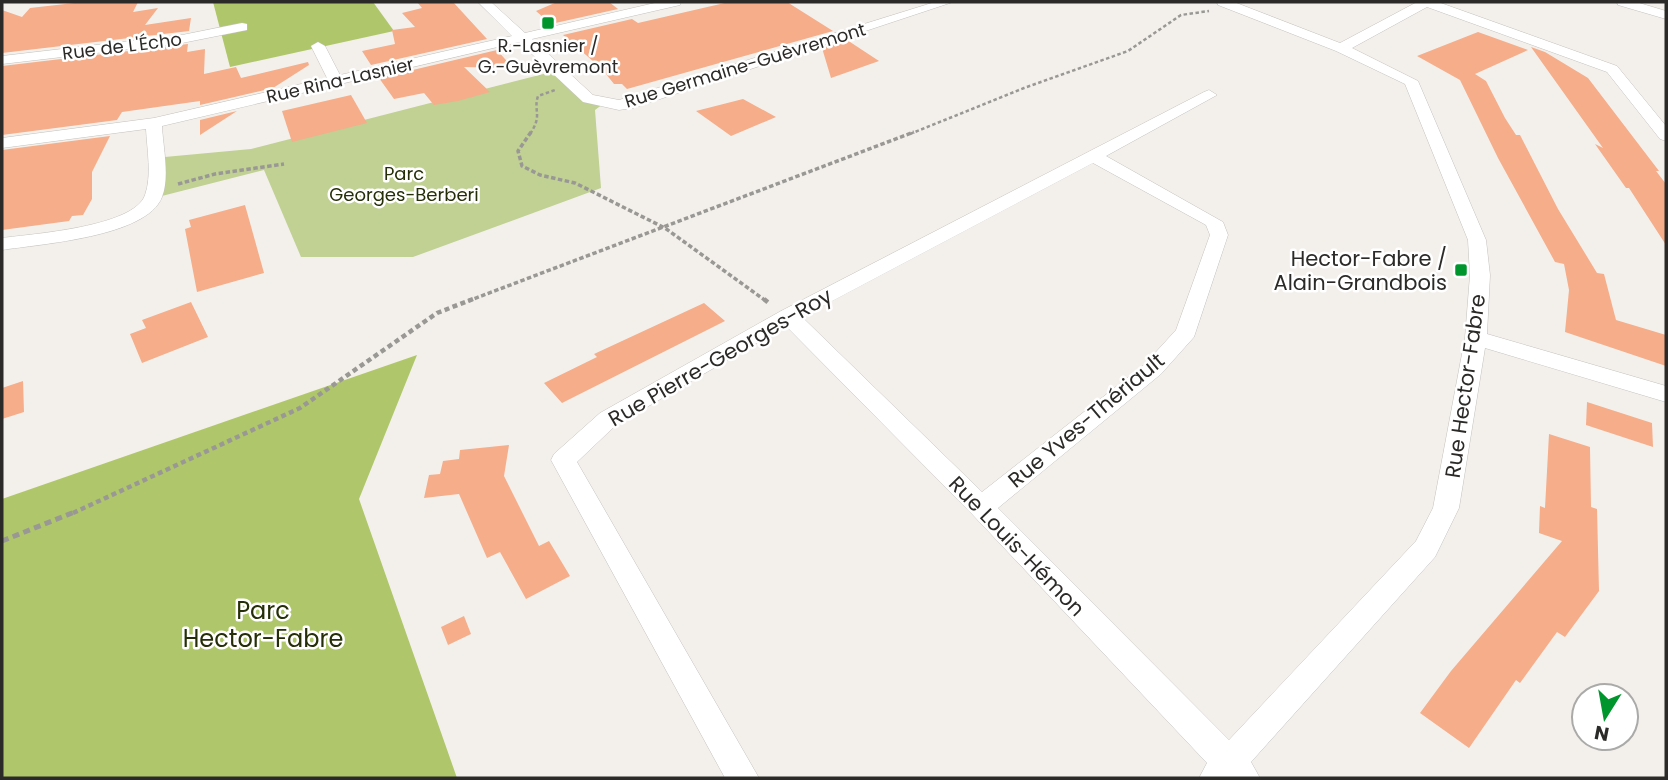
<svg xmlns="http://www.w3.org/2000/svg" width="1668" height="780" font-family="Poppins,sans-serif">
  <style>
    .green { fill: #c0d193 }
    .forest { fill: #afc76a }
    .building { fill: #f5ad8a }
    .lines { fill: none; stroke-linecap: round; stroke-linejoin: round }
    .street-casing { stroke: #c4c2be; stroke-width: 1 }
    .path-far3 { stroke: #9a9895; stroke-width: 2.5; stroke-dasharray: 3.5 2.5; stroke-linecap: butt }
    .path-far2 { stroke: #9a9895; stroke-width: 3.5; stroke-dasharray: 4.5 2.5; stroke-linecap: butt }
    .path-far1 { stroke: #9a9895; stroke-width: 4.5; stroke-dasharray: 5 3.5; stroke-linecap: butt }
    .path { stroke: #9a9895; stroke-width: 5; stroke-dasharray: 7 4.5; stroke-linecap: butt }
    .street { fill: #fff; fill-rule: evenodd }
    .poi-dot { fill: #00962d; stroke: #fff; stroke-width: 2.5 }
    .labels { text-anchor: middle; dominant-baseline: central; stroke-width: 5; stroke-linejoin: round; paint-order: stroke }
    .far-poi-label { font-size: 18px; fill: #2b2a28; stroke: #fff }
    .far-street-label { font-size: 18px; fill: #2b2a28; stroke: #fff }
    .far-park-label { font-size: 18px; fill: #252e06; stroke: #fff }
    .poi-label { font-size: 21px; fill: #2b2a28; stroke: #fff; text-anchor: end }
    .street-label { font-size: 21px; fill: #2b2a28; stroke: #fff }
    .near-park-label { font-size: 24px; fill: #252e06; stroke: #fff }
  </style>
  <rect width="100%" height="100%" fill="#f3f0ec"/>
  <path class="green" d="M559 70 603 104 595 110 601 188 413 257H301L264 170 154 198V158L251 149Z"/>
  <g class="forest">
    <path d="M213 2H373L394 31 230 67Z"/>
    <path d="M417 355 359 499 457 778H2V499Z"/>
  </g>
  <g class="building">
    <path d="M83 2H138L133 12 158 8 145 25 191 18 189 31 2 53V10L22 17 30 8Z"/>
    <path d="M417 2H453L487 39 371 65 362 51 395 44 392 30 415 27 402 13 422 8Z"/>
    <path d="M557 2H609L618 9 551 24 536 11Z"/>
    <path d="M729 2H787L833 31 627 89 622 84H614L602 69 563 35 632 19 638 23Z"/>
    <path d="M1478 32 1528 50 1475 74 1486 81 1505 118 1516 135H1520L1558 209 1597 273 1604 274 1616 320 1666 335V366L1565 332 1569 290 1564 264 1555 262 1498 158 1460 80 1417 56Z"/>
    <path d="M847 40 879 61 831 78 822 48Z"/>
    <path d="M188 44 187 52 205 49 204 74 236 67 241 78 308 62 309 65 273 88 200 105V101L122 112 117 120 2 135V66Z"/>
    <path d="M1531 47 1545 52 1588 78 1659 171H1656L1666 184V245L1629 188H1626L1595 144 1603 148Z"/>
    <path d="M497 50 513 68 464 67 490 92 458 101 434 105 424 93 394 99 379 78Z"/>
    <path d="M351 95 367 123 292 142 282 111Z"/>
    <path d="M743 99 776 117 731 136 696 111Z"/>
    <path d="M237 111 200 135V120Z"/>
    <path d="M110 136 92 172V199L83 215 72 216 69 221 2 230V150Z"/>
    <path d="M245 205 264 273 197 292 185 229 191 227 189 220Z"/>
    <path d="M191 302 208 337 142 363 130 334 146 328 142 320Z"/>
    <path d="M704 303 725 321 562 403 544 383 597 357 594 354Z"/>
    <path d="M23 381 24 412 2 419V388Z"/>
    <path d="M1587 402 1652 423 1653 447 1586 425Z"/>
    <path d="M1549 434 1590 447 1591 507 1597 509 1599 591 1565 637 1557 632 1520 683 1516 680 1469 748 1420 713 1451 671 1562 541 1539 533 1540 506 1545 508Z"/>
    <path d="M509 445 504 476 539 546 549 541 570 576 526 599 500 552 487 558 459 494 424 498 429 475 440 474 443 461 459 459 460 450Z"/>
    <path d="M464 616 471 634 448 645 441 627Z"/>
  </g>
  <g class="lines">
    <defs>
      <g id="street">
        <path d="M478 2H491L525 33 659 2H681L680 5 532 39 593 95 619 100 935 2H953L633 108 619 110 583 102 519 42 162 126C163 147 170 177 162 197 147 237 40 244 2 250V238C32 234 134 227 145 195 152 176 147 149 146 129L2 148V138L154 118 327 78 311 46 318 42 325 46 340 75 512 36Z"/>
        <path d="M1217 2H1234L1340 43 1417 2H1438L1617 66 1666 126V141L1660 139 1607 72 1427 7 1352 48 1418 81 1486 240 1490 275 1487 334 1666 386V402L1485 348 1459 508 1435 557 1251 762 1260 778H1199L1207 763 972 514 786 326 616 425 577 462 759 778H725L551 460 554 454 600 413 781 311 1204 92 1209 90 1217 95 1106 156 1223 222 1228 235 1194 337 1161 374 998 508 1229 740 1416 541 1433 508 1465 338 1470 275 1468 240 1405 84 1336 51 1218 5ZM1093 163 1206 225 1210 235 1176 330 1145 364 982 492 802 317Z"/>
        <path d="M1617 2H1636L1666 11V19L1618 5Z"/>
        <path d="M242 23 247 24V30L182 43 2 64V56L182 35Z"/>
      </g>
    </defs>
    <use href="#street" class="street-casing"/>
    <g class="path-far3">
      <path d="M530 134C543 115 533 111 538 96L555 90"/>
      <path d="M910 134 1024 88 1128 51 1181 15 1209 11"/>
    </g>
    <g class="path-far2">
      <path d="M531 132 518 151 522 166 540 175 575 183 665 228 766 301"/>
      <path d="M178 184 215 174 284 164"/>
      <path d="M468 301 914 132"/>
    </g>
    <g class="path-far1">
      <path d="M764 299 770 304"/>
      <path d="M73 513 300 408 437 313 473 299"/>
    </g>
    <path class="path" d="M2 541 77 511"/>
    <use href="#street" class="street"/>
  </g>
  <g class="poi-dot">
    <rect x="541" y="16" width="14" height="14" rx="3.5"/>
    <rect x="1454" y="263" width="14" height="14" rx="3.5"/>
  </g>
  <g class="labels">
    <g class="far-poi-label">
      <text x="548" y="45">R.-Lasnier /<tspan x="548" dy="21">G.-Guèvremont</tspan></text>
    </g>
    <g class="far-street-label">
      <text transform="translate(122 46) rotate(-7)">Rue de L'Écho</text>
      <text transform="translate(745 65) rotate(-17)">Rue Germaine-Guèvremont</text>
      <text transform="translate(340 80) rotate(-13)">Rue Rina-Lasnier</text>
    </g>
    <g class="far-park-label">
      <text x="404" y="173">Parc<tspan x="404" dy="21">Georges-Berberi</tspan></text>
    </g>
    <g class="poi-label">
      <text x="1447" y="258">Hector-Fabre /<tspan x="1447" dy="24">Alain-Grandbois</tspan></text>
    </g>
    <g class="street-label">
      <text transform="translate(720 357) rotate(-30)">Rue Pierre-Georges-Roy</text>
      <text transform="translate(1465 386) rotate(-82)">Rue Hector-Fabre</text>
      <text transform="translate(1086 420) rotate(-40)">Rue Yves-Thériault</text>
      <text transform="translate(1017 546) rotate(46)">Rue Louis-Hémon</text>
    </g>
    <g class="near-park-label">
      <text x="263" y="610">Parc<tspan x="263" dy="28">Hector-Fabre</tspan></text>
    </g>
  </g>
  <rect width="1668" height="780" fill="none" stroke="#2b2a28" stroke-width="7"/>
  <g transform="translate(1605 717) rotate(191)"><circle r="33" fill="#ffffff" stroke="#aaaaa9" stroke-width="2"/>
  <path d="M0-5L12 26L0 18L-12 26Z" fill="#00962d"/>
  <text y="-10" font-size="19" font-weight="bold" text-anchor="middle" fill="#2b2a28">N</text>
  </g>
</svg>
